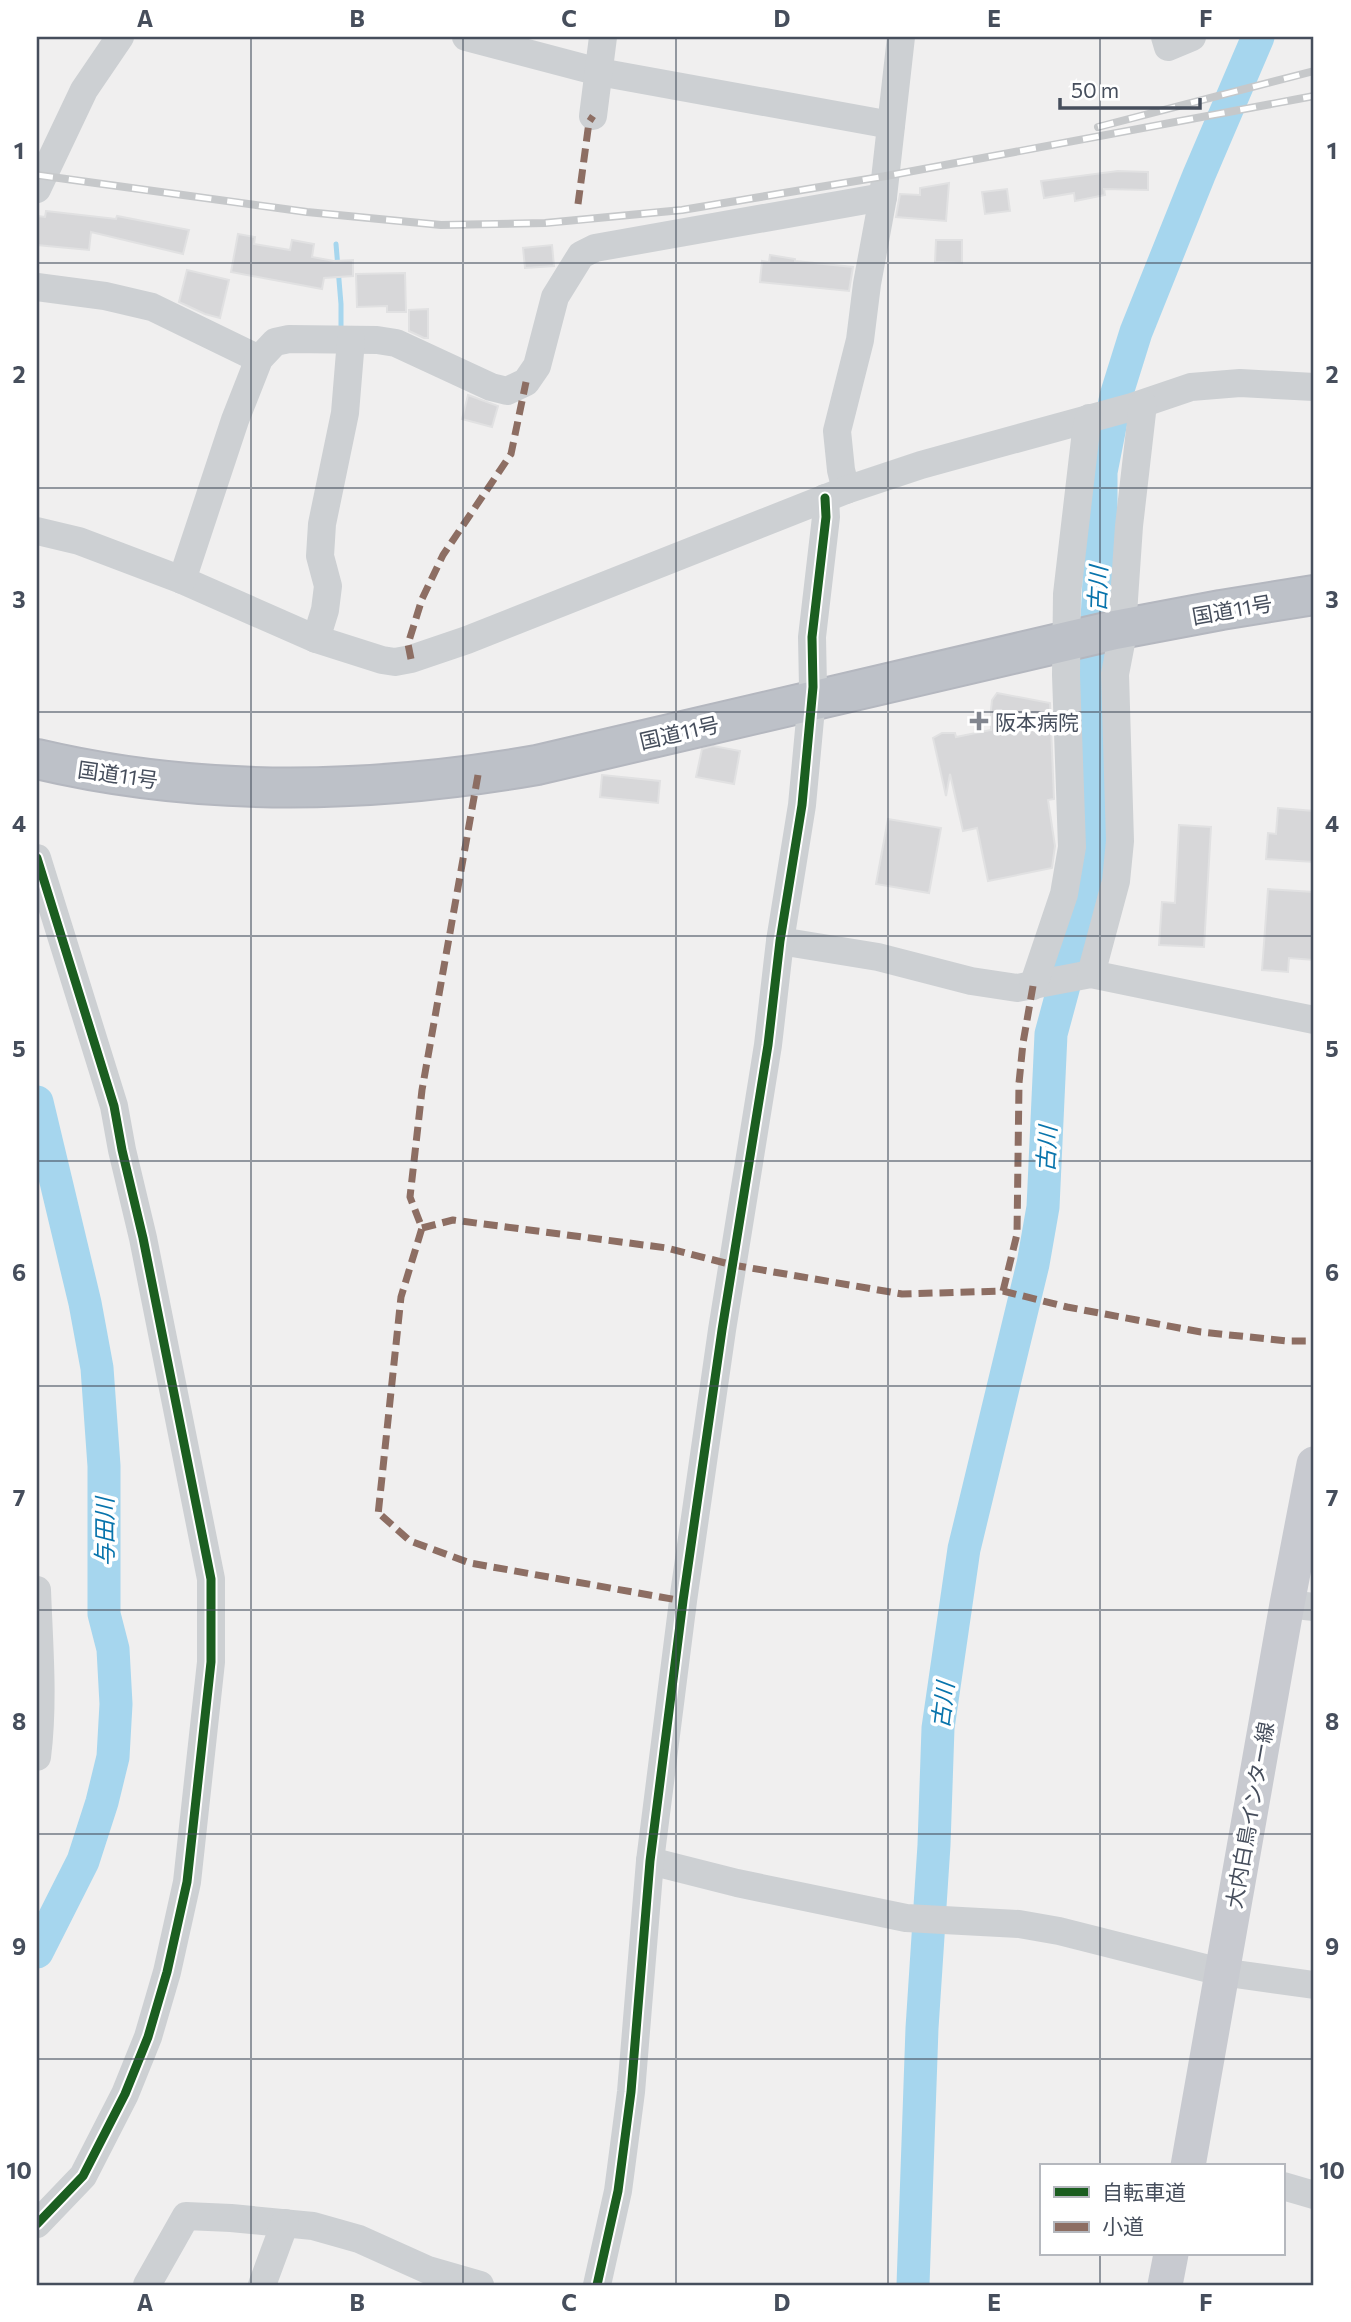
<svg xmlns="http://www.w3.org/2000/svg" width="1351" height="2322" font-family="Commissioner,'Noto Sans JP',sans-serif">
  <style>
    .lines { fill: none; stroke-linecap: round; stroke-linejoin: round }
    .stream { stroke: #a6d6ee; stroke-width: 5 }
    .river { stroke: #a6d6ee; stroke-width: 33 }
    .building { fill: #d7d7d9; stroke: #e1e1e2; stroke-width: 2 }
    .highway-casing { stroke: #b4b7bf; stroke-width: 42 }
    .minor { stroke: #cdd0d3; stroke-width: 28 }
    .major { stroke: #c8cad0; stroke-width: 35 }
    .highway { stroke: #bdc1c8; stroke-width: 38 }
    .rail-casing { stroke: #c6c8ca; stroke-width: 8 }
    .rail { stroke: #fff; stroke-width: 5; stroke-dasharray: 16; stroke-linecap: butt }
    .quiet { stroke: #8d6e63; stroke-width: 7; stroke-dasharray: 14 7; stroke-linecap: butt }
    .cycleway-casing { stroke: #fff; stroke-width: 13 }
    .cycleway { stroke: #1b5e20; stroke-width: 9 }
    .grid { fill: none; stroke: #464e5c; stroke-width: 2; stroke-opacity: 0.55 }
    .poi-dot { fill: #82868f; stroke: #fff; stroke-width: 2.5 }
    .labels { text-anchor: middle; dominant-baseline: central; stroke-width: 7; stroke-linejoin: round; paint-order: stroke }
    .street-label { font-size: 21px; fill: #464e5c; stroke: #fff }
    .poi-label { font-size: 21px; fill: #464e5c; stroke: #fff; text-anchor: start }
    .water-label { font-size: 23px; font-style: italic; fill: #0874ac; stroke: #fff }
    .neatline { fill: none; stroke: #464e5c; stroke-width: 2.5 }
    .grid-label { font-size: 23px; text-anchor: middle; font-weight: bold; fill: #464e5c }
  </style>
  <rect width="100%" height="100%" fill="#f0efef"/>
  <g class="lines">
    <path class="stream" d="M336 244 341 304V331"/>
    <g class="river">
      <path d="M37 1102 85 1303 97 1368 104 1466V1614L113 1649 116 1704 113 1757 102 1802 83 1861 37 1952"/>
      <path d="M913 2285 922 2028 934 1845 938 1728 964 1549 1033 1264 1043 1207 1051 1034 1089 893 1099 830 1092 724 1101 538V472L1116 396 1136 332 1199 175 1258 37"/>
    </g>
  </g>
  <g class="building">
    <path d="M1118 171 1148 172V190L1104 189 1105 195 1075 201 1074 193 1044 198 1041 181Z"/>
    <path d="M949 183 946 221 896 217 900 194 920 195V188Z"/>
    <path d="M1007 189 1010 211 985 214 982 192Z"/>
    <path d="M46 211 116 219 117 216 189 230 183 254 91 232 89 250 37 245V216L45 217Z"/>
    <path d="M238 234 255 237 254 244 290 250 292 240 314 244 312 257 334 261 353 260V276L324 278 322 289 231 272Z"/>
    <path d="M936 240H962V263L935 262Z"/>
    <path d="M552 245 554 266 525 268 523 248Z"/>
    <path d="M770 255 795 259V261L853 267 849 291 760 282 762 261 769 262Z"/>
    <path d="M187 270 229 280 220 318 205 314 179 302Z"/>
    <path d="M405 273 406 312H387V306L357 307 356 274Z"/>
    <path d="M428 309V338H424L409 331V310Z"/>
    <path d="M468 395 498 406 492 427 462 419Z"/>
    <path d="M997 693 1050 703 1054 799 1048 800 1055 846 1052 868 988 881 977 828 963 831 950 774 946 796 933 738 942 733H955L956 737 991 730V710L992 700Z"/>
    <path d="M713 746 740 751 734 784 696 777 702 749Z"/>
    <path d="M602 775 660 781 658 803 600 797Z"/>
    <path d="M1278 808 1314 811V862L1266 859 1268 833 1276 834Z"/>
    <path d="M888 819 941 828 929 893 876 884Z"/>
    <path d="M1179 825 1211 827 1204 947 1159 945 1162 902 1175 903Z"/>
    <path d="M1268 889 1314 892V960L1289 958 1288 972 1262 970Z"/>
  </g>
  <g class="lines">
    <defs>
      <path id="highway" d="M37 759C202 798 371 794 537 765L1115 630 1221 610 1314 595"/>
    </defs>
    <use href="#highway" class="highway-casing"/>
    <g class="minor">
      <path d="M466 37 599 72 891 125"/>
      <path d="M1165 37 1168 47 1192 37"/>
      <path d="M593 116 603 37"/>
      <path d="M37 189 84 90 120 37"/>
      <path d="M37 287 105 296 152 307 259 359"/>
      <path d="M846 490 841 470 837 431 860 340 867 284 883 197 901 37"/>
      <path d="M37 531 79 541 182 580 316 639 382 660 395 662 411 659 467 640 846 490 921 465 1132 407 1191 387 1240 383 1314 387"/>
      <path d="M182 580 235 420 259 359 275 342 289 339 377 340 396 343 491 387 507 391 526 382 537 366 555 297 581 255 595 248 883 197"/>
      <path d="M316 639 325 610 328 586 320 556 322 524 345 413 351 340"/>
      <path d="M37 858 114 1106 122 1150 143 1238 211 1579V1662L187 1882 167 1972 148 2037 125 2094 83 2176 37 2224"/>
      <path d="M780 941 878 957 971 981 1017 988 1091 974 1314 1020"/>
      <path d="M1091 974 1116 881 1120 841 1115 674 1121 643 1129 526 1143 404"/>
      <path d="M1033 986 1064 894 1072 847 1066 675 1067 594 1086 431 1089 418"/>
      <path d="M37 1590C39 1645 44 1702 37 1757"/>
      <path d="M1287 1604 1314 1607"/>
      <path d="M650 1861 737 1883 906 1918 1019 1924 1059 1931 1221 1972 1314 1985"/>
      <path d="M1283 2186 1314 2195"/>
      <path d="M147 2285 186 2216 231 2218 313 2226 359 2239 428 2270 480 2285"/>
      <path d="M262 2285 285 2223"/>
      <path d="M597 2285 618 2191 631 2092 650 1861 683 1601 722 1330 768 1045 780 941 802 805 813 687 812 637 826 517 825 498"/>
    </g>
    <g class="major">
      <path d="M1188 2166 1287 1604 1314 1464"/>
      <path d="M1165 2285 1171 2254"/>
    </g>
    <use href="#highway" class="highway"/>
    <defs>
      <g id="rail">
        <path d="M1098 127 1314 71"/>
        <path d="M37 175 307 212 441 225 545 223 682 210 886 176 1314 96"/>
      </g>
    </defs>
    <use href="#rail" class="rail-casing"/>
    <use href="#rail" class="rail"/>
    <g class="quiet">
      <path d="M578 204 589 122 593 116"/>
      <path d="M411 659 408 644 422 599 443 555 511 454 526 382"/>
      <path d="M478 775 422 1090 410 1197 422 1228 401 1297 378 1515H381L410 1541 470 1563 683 1601"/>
      <path d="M422 1228 453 1220 667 1248 733 1265 902 1294 1003 1291 1067 1307 1201 1332 1288 1341H1314"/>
      <path d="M1003 1291 1017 1234 1019 1083 1023 1043 1033 986"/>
    </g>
    <defs>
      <g id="cycleway">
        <path d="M37 858 114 1106 122 1150 143 1238 211 1579V1662L187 1882 167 1972 148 2037 125 2094 83 2176 37 2224"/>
        <path d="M597 2285 618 2191 631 2092 650 1861 683 1601 722 1330 768 1045 780 941 802 805 813 687 812 637 826 517 825 498"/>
      </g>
    </defs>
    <use href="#cycleway" class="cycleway-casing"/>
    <use href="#cycleway" class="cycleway"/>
  </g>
  <path class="grid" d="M251 37V2285M463 37V2285M676 37V2285M888 37V2285M1100 37V2166M37 263H1314M37 488H1314M37 712H1314M37 936H1314M37 1161H1314M37 1386H1314M37 1610H1314M37 1834H1314M37 2059H1314M1100 2254V2285"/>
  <path class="poi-dot" d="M975.5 710.5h7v7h7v7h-7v7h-7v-7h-7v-7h7z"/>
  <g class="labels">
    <g class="street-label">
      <text transform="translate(1232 609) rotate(-10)">国道11号</text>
      <text transform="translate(679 732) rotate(-13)">国道11号</text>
      <text transform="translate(118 774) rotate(8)">国道11号</text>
      <text transform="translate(1249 1815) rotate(-80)">大内白鳥インター線</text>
    </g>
    <g class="poi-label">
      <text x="995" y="721">阪本病院</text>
    </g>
    <g class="water-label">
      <text transform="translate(1097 589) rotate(-88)">古川</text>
      <text transform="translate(1046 1149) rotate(-87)">古川</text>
      <text transform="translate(104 1532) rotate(-90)">与田川</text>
      <text transform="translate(942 1705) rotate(-83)">古川</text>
    </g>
  </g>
  <rect width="1351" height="2322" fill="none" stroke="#ffffff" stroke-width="77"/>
  <rect x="1040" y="2164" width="245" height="91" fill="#ffffff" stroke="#b5b8be" stroke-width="2"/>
  <rect x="1054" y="2187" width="35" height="10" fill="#1b5e20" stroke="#b5b8be" stroke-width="2"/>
  <text x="1102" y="2200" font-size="21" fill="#464e5c">自転車道</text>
  <rect x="1054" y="2222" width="35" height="10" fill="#8d6e63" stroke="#b5b8be" stroke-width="2"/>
  <text x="1102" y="2234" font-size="21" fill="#464e5c">小道</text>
  <path d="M1060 98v10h140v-10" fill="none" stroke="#464e5c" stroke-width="3.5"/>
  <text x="1071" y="98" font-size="21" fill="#464e5c" stroke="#ffffff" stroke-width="5" paint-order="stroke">50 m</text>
  <rect x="38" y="38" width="1274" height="2246" class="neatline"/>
  <g class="grid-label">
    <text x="145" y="27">A</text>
    <text x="357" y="27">B</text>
    <text x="569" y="27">C</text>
    <text x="782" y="27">D</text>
    <text x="994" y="27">E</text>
    <text x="1206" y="27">F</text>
    <text x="19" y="159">1</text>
    <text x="1332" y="159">1</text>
    <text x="19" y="383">2</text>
    <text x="1332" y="383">2</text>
    <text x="19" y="608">3</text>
    <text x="1332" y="608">3</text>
    <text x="19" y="832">4</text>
    <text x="1332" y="832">4</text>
    <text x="19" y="1057">5</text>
    <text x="1332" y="1057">5</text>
    <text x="19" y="1281">6</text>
    <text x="1332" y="1281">6</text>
    <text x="19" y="1506">7</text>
    <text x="1332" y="1506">7</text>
    <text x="19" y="1730">8</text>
    <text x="1332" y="1730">8</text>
    <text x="19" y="1955">9</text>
    <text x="1332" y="1955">9</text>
    <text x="19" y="2179">10</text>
    <text x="1332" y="2179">10</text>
    <text x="145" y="2311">A</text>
    <text x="357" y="2311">B</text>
    <text x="569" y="2311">C</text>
    <text x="782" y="2311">D</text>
    <text x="994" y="2311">E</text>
    <text x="1206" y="2311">F</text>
  </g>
</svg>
